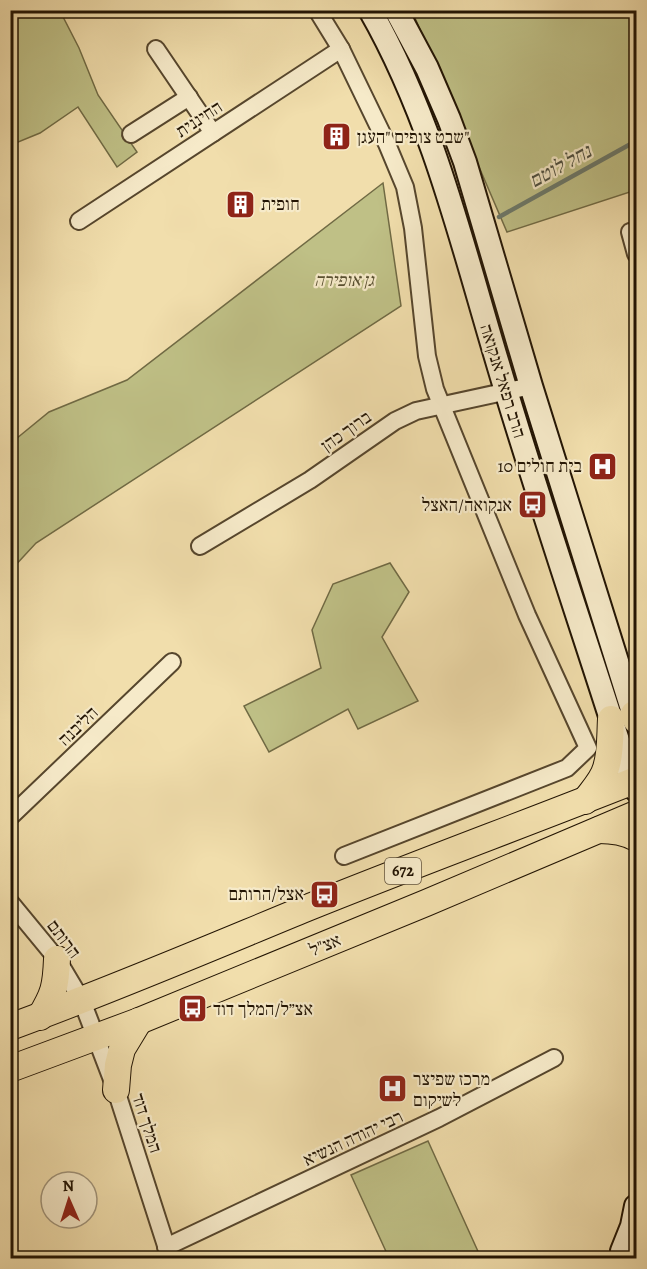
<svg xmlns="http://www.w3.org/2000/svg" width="647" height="1269" font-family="Alegreya,'Frank Ruhl Libre',serif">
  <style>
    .green { fill: #bfc086; stroke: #706a44; stroke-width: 1.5 }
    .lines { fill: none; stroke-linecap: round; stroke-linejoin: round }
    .stream { stroke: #6b786a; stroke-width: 4.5 }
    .street-casing { stroke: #56462d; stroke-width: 20 }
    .secondary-casing { stroke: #221403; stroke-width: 26 }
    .primary-casing { stroke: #221403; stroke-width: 28 }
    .street { stroke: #f6eac9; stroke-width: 16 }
    .secondary { stroke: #f6eac9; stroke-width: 22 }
    .primary { stroke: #f1deac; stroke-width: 26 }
    .labels { text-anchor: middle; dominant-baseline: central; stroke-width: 4.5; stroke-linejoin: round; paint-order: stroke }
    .shield { fill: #f6eac9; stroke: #62543e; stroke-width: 1.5 }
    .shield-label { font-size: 16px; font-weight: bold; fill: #221403 }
    .street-label { font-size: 18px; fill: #221403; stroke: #f6eac9 }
    .poi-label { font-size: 18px; fill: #221403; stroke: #f6eac9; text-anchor: start }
    .park-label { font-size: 18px; font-style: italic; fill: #595031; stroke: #f6eac9 }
    .water-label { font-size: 20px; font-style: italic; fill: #4c4e3f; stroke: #f6eac9 }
  </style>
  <rect width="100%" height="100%" fill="#f1deac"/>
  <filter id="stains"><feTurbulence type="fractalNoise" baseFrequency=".00333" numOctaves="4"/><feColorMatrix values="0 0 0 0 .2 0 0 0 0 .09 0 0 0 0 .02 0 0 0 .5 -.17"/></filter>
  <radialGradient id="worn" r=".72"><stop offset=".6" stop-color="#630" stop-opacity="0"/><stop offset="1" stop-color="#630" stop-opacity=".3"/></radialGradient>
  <g class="green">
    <path d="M11 11H60L79 48 98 95 137 152 117 167 78 107 40 133 11 145Z"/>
    <path d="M412 11H636V190L507 232Z"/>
    <path d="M383 183 401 306 36 543 11 570V443L49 412 127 380Z"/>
    <path d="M390 563 409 592 382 637 418 701 358 729 348 709 269 752 244 706 321 668 312 630 333 584Z"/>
    <path d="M428 1141 481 1258H389L351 1175Z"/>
  </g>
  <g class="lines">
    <path class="stream" d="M499 217 636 141"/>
    <defs>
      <g id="street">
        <path d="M317 10 341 49 387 144 405 187 413 228 427 356 435 389 527 615 588 748 567 768 344 856"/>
        <path d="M156 49 213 133"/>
        <path d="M131 134 189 97"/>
        <path d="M79 221 341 49"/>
        <path d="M630 232 636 254"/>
        <path d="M200 546 310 480 395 421 416 411 531 386"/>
        <path d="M10 817 172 662"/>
        <path d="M10 902 57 959 82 1001 116 1090 170 1258"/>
        <path d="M166 1247 439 1118 554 1058"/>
      </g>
      <g id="secondary">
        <path d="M370 10C433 120 462 244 498 364 533 483 573 601 611 719L626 765 636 790"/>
        <path d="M396 10 427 68 449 119 465 162 531 386 636 722"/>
        <path d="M622 1251 632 1226 636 1206"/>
      </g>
      <g id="primary">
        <path d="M634 714 636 720"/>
        <path d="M585 801C592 791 603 780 606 768 611 753 610 735 611 719"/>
        <path d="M599 830C612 830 625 832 636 838"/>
        <path d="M40 1017C54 994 56 986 57 959"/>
        <path d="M10 1027C109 991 205 950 302 910 413 865 525 824 636 780"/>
        <path d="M10 1069 139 1021 426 903 636 814"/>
        <path d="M116 1090 118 1065 122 1049 139 1021"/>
      </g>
    </defs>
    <use href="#street" class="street-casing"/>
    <use href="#secondary" class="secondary-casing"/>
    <use href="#primary" class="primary-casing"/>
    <use href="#street" class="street"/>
    <use href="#secondary" class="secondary"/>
    <use href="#primary" class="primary"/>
  </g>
  <defs>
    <symbol id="building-square" viewBox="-11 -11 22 22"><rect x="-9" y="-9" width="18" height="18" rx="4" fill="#8f2418" stroke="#f6eac9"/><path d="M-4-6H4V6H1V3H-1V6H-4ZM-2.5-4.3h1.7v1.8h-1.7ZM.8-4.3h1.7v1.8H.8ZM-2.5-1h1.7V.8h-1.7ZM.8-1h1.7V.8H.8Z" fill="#fff"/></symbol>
    <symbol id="hospital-square" viewBox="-11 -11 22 22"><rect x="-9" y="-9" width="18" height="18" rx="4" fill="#8f2418" stroke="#f6eac9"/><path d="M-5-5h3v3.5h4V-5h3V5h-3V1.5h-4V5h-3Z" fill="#fff"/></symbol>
    <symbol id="bus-square" viewBox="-11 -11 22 22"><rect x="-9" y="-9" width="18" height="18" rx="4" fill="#8f2418" stroke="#f6eac9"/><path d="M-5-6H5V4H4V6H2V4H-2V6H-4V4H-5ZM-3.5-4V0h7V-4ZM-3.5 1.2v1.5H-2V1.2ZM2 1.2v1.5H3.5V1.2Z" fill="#fff"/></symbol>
  </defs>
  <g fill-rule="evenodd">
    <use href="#building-square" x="320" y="120" width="33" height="33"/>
    <use href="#building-square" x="224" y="188" width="33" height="33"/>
    <use href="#hospital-square" x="586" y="450" width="33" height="33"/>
    <use href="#bus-square" x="516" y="488" width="33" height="33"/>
    <use href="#bus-square" x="308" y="878" width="33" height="33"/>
    <use href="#bus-square" x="176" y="992" width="33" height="33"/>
    <use href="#hospital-square" x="376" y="1072" width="33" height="33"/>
  </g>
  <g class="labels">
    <rect class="shield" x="385" y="858" width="36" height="26" rx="4.5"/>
    <g class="shield-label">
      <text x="403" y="871">672</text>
    </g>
    <g class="street-label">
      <text transform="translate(199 119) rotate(-33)">החיננית</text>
      <text transform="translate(503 381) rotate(73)">הרב רפאל אנקואה</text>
      <text transform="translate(346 431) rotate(-35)">ברוך כהן</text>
      <text transform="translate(78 726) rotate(-44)">הליבנה</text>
      <text transform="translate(64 939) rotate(53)">הרותם</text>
      <text transform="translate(325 945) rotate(-22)">אצ"ל</text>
      <text transform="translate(147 1123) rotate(72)">המלך דוד</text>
      <text transform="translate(353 1138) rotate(-25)">רבי יהודה הנשיא</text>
    </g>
    <g class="poi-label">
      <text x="357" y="137">שבט צופים "העגן"</text>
      <text x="261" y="204">חופית</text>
      <text x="582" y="466" text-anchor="end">בית חולים 10</text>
      <text x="512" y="505" text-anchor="end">אנקואה/האצל</text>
      <text x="304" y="894" text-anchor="end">אצל/הרותם</text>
      <text x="213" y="1009">אצ״ל/המלך דוד</text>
      <text x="413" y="1079">מרכז שפיצר<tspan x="413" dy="21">לשיקום</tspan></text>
    </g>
    <g class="park-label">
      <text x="344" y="280">גן אופירה</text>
    </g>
    <g class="water-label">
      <text transform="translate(560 166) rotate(-29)">נחל לוטם</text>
    </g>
  </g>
  <rect width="647" height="1269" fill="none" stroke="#f1deac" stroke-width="36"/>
  <rect x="12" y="12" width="623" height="1245" fill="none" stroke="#221403" stroke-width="3"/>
  <rect x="18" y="18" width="611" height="1233" fill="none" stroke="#221403" stroke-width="1.5"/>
  <g transform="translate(69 1200) rotate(357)"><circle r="28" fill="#f6eac9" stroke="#a1947a" stroke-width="1.5"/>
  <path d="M0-4.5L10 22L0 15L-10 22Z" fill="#8f2418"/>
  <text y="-9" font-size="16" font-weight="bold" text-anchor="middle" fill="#221403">N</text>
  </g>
  <rect width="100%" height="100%" filter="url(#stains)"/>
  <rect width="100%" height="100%" fill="url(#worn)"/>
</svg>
